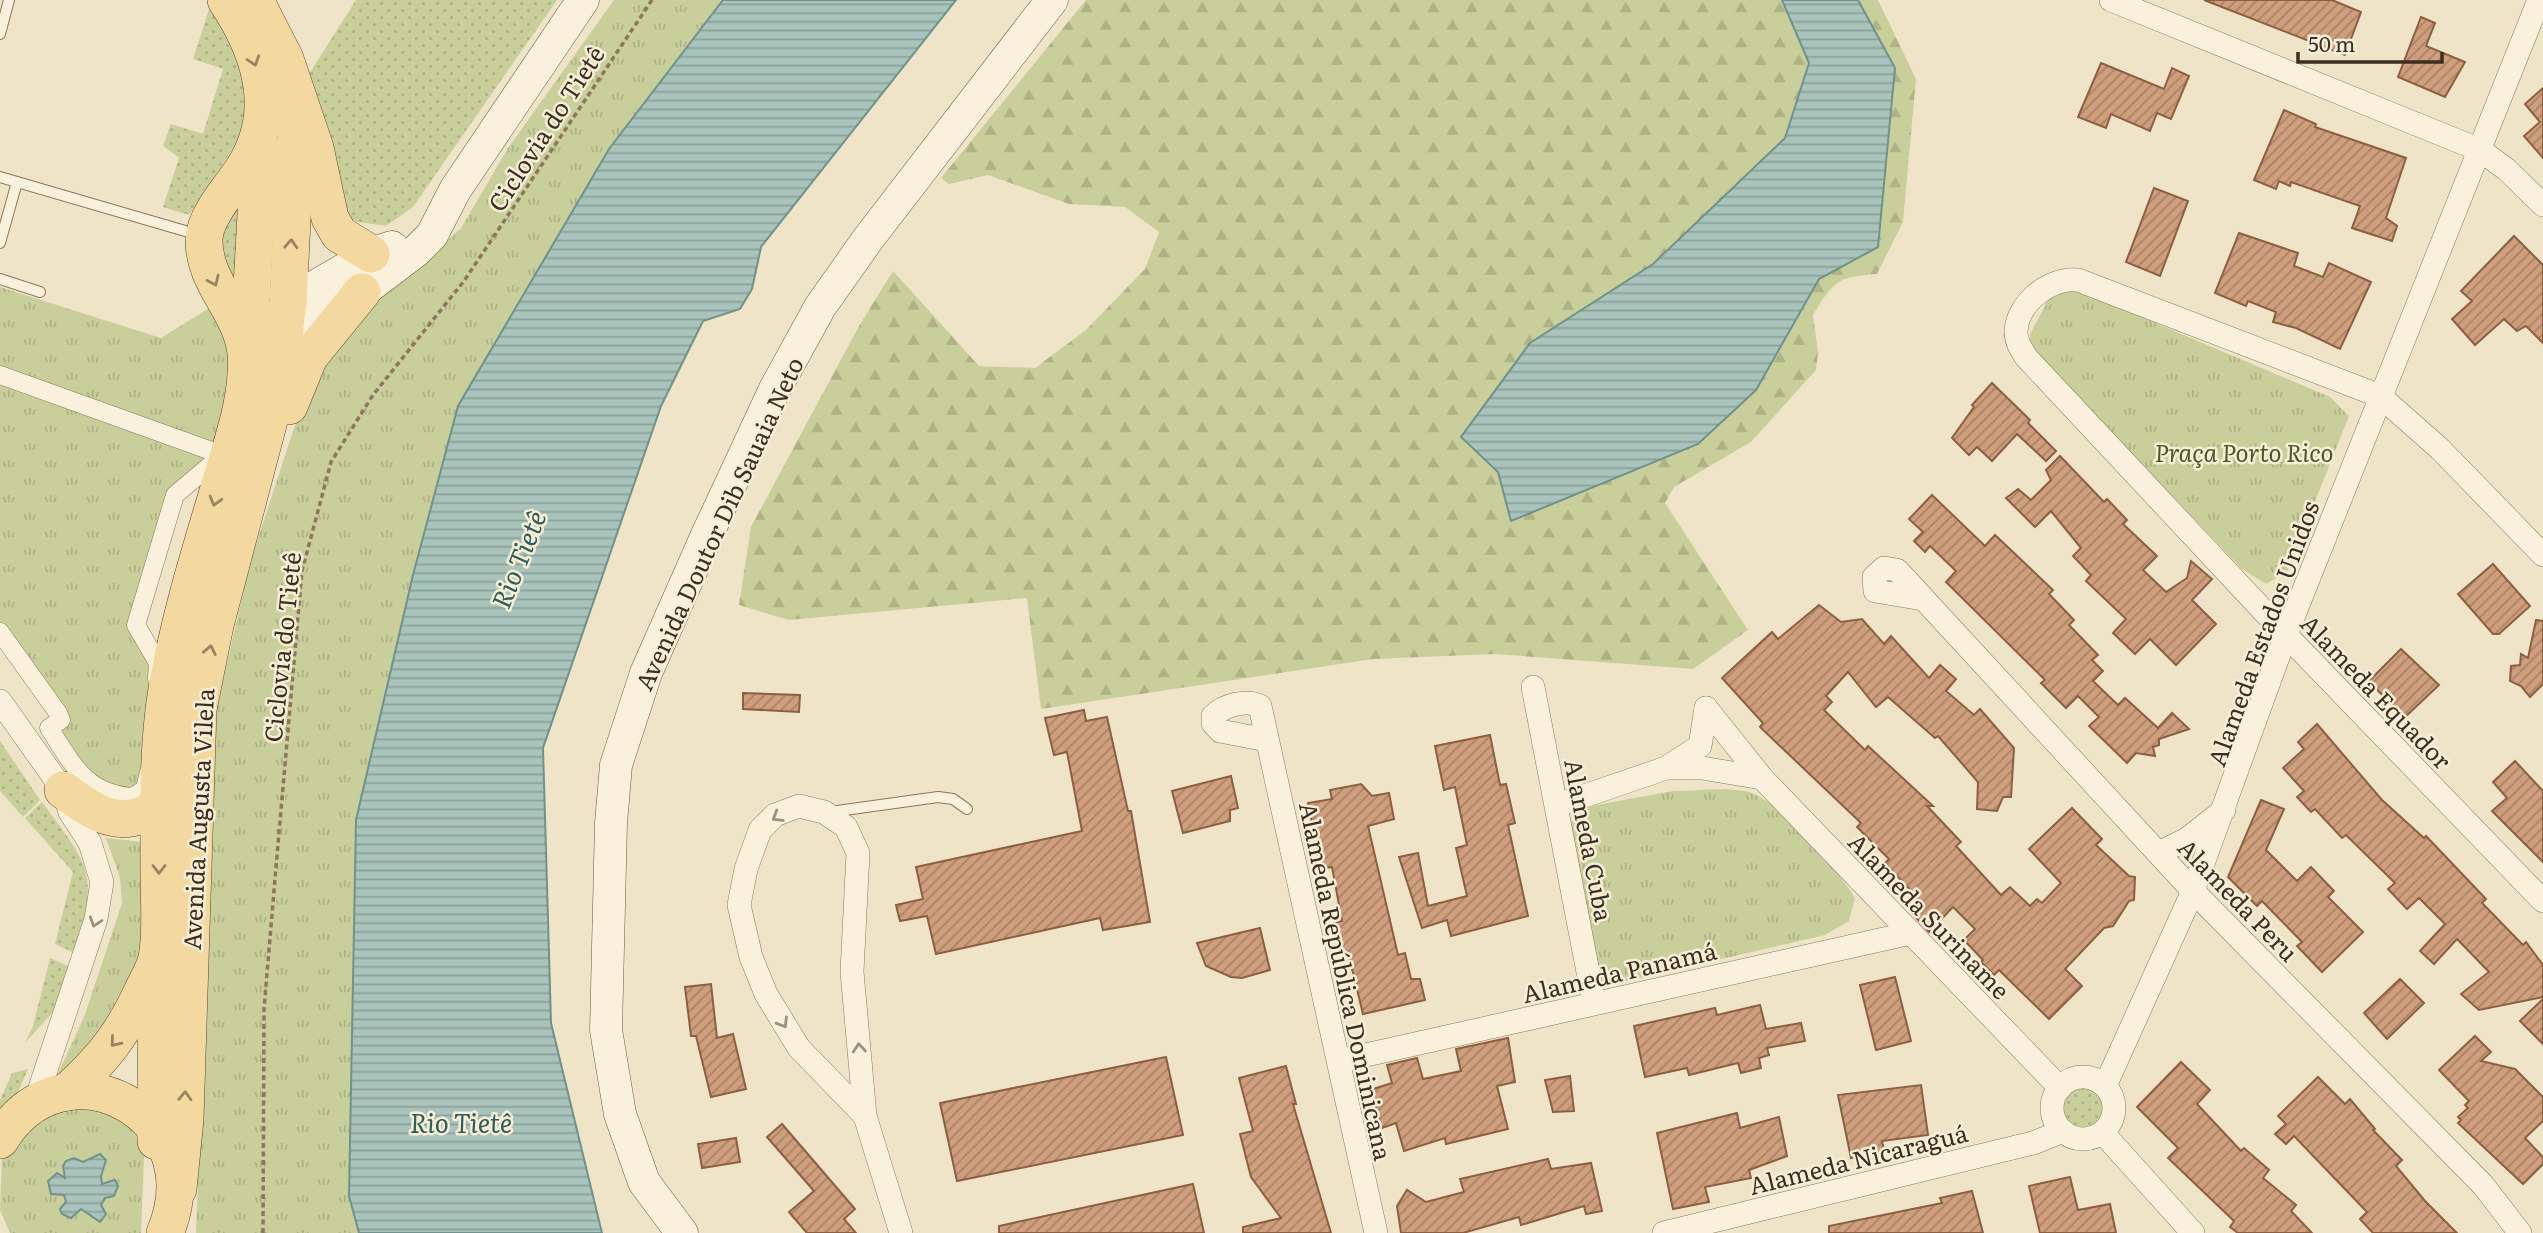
<svg xmlns="http://www.w3.org/2000/svg" width="2543" height="1233" font-family="Literata,serif">
  <style>
    .grass { fill: url(#grass-dots) }
    .forest { fill: url(#forest-firs) }
    .park { fill: url(#park-tufts) }
    .water { fill: url(#water-rules); stroke: #6f938a; stroke-width: 2 }
    .building { fill: url(#building-hatch); stroke: #8d5f41; stroke-width: 2 }
    .lines { fill: none; stroke-linecap: round; stroke-linejoin: round }
    .service-casing { stroke: #8d765c; stroke-width: 12 }
    .pedestrian-casing { stroke: #8d765c; stroke-width: 19 }
    .minor-casing { stroke: #8d765c; stroke-width: 24 }
    .secondary-casing { stroke: #6f573f; stroke-width: 33 }
    .primary-casing { stroke: #5b4430; stroke-width: 38 }
    .path { stroke: #8d765c; stroke-width: 3.5; stroke-dasharray: 5 3.5; stroke-linecap: butt }
    .service { stroke: #faf1dc; stroke-width: 10 }
    .pedestrian { stroke: #faf1dc; stroke-width: 18 }
    .minor { stroke: #faf1dc; stroke-width: 23 }
    .secondary { stroke: #faf1dc; stroke-width: 32 }
    .primary { stroke: #f3d9a0; stroke-width: 37 }
    .oneway { stroke: #988460 }
    .oneway2 { stroke: #9c907e }
    .labels { text-anchor: middle; dominant-baseline: central; stroke-width: 5; stroke-linejoin: round; paint-order: stroke }
    .street-label { font-size: 24px; fill: #3d2e20; stroke: #f7eed8 }
    .park-label { font-size: 24px; font-style: italic; fill: #4d5a26; stroke: #f7eed8 }
    .water-label { font-size: 26px; font-style: italic; fill: #2f5d5a; stroke: #f7eed8 }
  </style>
  <defs>
    <pattern id="grass-dots" width="8" height="8" patternUnits="userSpaceOnUse" patternTransform="scale(1.75)"><rect width="8" height="8" fill="#c9cf9b"/><path d="M2 2h.1M6 6h.1" fill="none" stroke="#aeb285" stroke-width="1.8" stroke-linecap="round"/></pattern>
    <pattern id="forest-firs" width="22" height="20" patternUnits="userSpaceOnUse" patternTransform="scale(1.75)"><rect width="22" height="20" fill="#c9cf9b"/><path d="M5 1l3.5 6h-7zM16 11l3.5 6h-7z" fill="#aeb285"/></pattern>
    <pattern id="park-tufts" width="24" height="20" patternUnits="userSpaceOnUse" patternTransform="scale(1.75)"><rect width="24" height="20" fill="#c9cf9b"/><path d="M3 7l-1-3M5 7V3M7 7l1-3M15 17l-1-3M17 17v-4M19 17l1-3" fill="none" stroke="#aeb285"/></pattern>
    <pattern id="water-rules" width="6" height="5" patternUnits="userSpaceOnUse" patternTransform="scale(1.75)"><rect width="6" height="5" fill="#a9c4bc"/><path d="M0 2.5h6" fill="none" stroke="#8ba098"/></pattern>
    <pattern id="building-hatch" width="6" height="6" patternUnits="userSpaceOnUse" patternTransform="scale(1.75)"><rect width="6" height="6" fill="#cf9f7d"/><path d="M-1 1l2-2M0 6l6-6M5 7l2-2" fill="none" stroke="#a98266"/></pattern>
  </defs>
  <rect width="100%" height="100%" fill="#f0e4c8"/>
  <g class="grass">
    <path d="M212 0 229 24 254 117 189 215 163 207 179 158 163 146 171 124 203 134 223 69 193 59Z"/>
    <path d="M356 0H557L413 207 386 226 352 221 330 193 309 74Z"/>
    <path d="M243 202 237 273 226 282 219 227Z"/>
    <path d="M0 741 40 800 23 817 0 791Z"/>
    <path d="M42 802C90 868 100 872 74 953L55 944 73 872 25 818Z"/>
    <path d="M50 958 70 967 54 1011 25 1043 33 1026Z"/>
    <path d="M28 1069 14 1101 0 1111V1100L12 1073Z"/>
    <circle cx="2083" cy="1108" r="21"/>
  </g>
  <path class="forest" d="M1086 0H1878L1916 79 1903 222 1877 274C1836 277 1834 281 1813 315L1818 353 1816 370 1751 442 1674 487 1665 503 1748 630 1693 669 1495 654 1373 659 1041 709 1027 598 789 620 739 605 751 527 859 326 893 271 979 366 1035 368 1086 330 1145 269 1159 232 1125 207 1069 204 988 175 949 184 941 178Z"/>
  <g class="park">
    <path d="M614 0H723L609 149 458 406 413 575 356 820 349 1196 359 1233H196L217 706 250 563 294 428 327 358 358 315 427 260 461 228 508 148Z"/>
    <path d="M0 287 161 338 211 307 231 356 222 450 177 497 140 626 163 664 144 797 74 773 55 719 0 639Z"/>
    <path d="M2073 288 2330 397 2349 416 2287 572 2266 584 2242 569 2031 348 2030 334 2053 291Z"/>
    <path d="M1673 791C1696 791 1721 787 1744 791 1778 796 1837 869 1855 898L1849 921 1825 935 1601 987 1568 827 1580 808Z"/>
    <path d="M106 838 143 842 144 944 127 1007 55 1080 84 1017 122 903 120 878Z"/>
    <path d="M86 1103 145 1133 141 1233H10L0 1210 2 1156 32 1118Z"/>
  </g>
  <g class="water">
    <path d="M723 0H956L761 247 752 289 740 309 703 321 661 406 543 748 551 1023 602 1233H359L349 1196 356 820 413 575 458 406 609 149Z"/>
    <path d="M1782 0H1858L1895 68 1878 247 1819 279 1756 390 1698 444 1511 521 1498 472 1461 437 1530 343 1653 264 1785 138 1809 63Z"/>
    <path d="M100 1154 106 1160 101 1176 102 1184 115 1180 118 1186 114 1196 105 1198 101 1205 106 1214 100 1222 81 1209 71 1218 62 1214 60 1209 66 1202 64 1195 51 1194 48 1181 57 1173 65 1178 63 1166 66 1161 74 1158 83 1162Z"/>
  </g>
  <g class="building">
    <path d="M2204 0H2332L2361 12 2345 55Z"/>
    <path d="M2421 17 2435 23 2426 46 2465 62 2445 97 2398 77Z"/>
    <path d="M2101 63 2164 89 2172 68 2189 76 2171 119 2157 113 2150 131 2111 114 2106 128 2078 117Z"/>
    <path d="M2543 88V158L2524 136 2540 122 2525 104Z"/>
    <path d="M2284 110 2316 124 2315 127 2406 158 2386 218 2397 226 2392 241 2352 228 2360 206 2291 182 2290 186 2279 181 2276 189 2254 180Z"/>
    <path d="M2154 188 2188 201 2160 276 2126 262Z"/>
    <path d="M2239 233 2298 253 2294 266 2323 277 2329 263 2371 282 2340 349 2296 328 2273 322 2276 312 2248 301 2246 306 2215 293Z"/>
    <path d="M2514 236 2543 265V343L2526 326 2517 331 2504 319 2475 345 2452 319 2472 301 2461 291Z"/>
    <path d="M1992 383 2030 420 2028 423 2056 451 2046 461 2017 434 1992 461 1977 447 1969 455 1952 438 1974 407 1972 405Z"/>
    <path d="M2060 456 2104 502 2107 499 2127 520 2123 524 2157 556 2143 570 2166 592 2187 578 2191 561 2212 579 2192 600 2216 624 2176 665 2150 639 2135 654 2113 633 2126 619 2086 581 2091 575 2073 556 2081 548 2051 511 2035 527 2006 498 2018 489 2031 500 2051 480 2046 470Z"/>
    <path d="M1932 495 1985 546 1995 535 2053 590 2049 594 2074 620 2069 625 2098 655 2092 660 2103 671 2093 681 2118 705 2125 698 2158 728 2172 713 2189 729 2159 739V745L2153 747 2155 756 2136 753 2127 763 2089 726 2099 717 2078 696 2066 708 2041 683 2045 680 1946 582 1956 571 1930 546 1925 552 1914 541 1923 532 1909 519Z"/>
    <path d="M2493 564 2530 606 2499 634H2493L2458 594Z"/>
    <path d="M1819 605 1841 622 1862 619 1884 644 1891 636 1929 678 1940 665 1956 679 1946 691 1974 715 1980 709 2014 748 2011 797H2003L1997 811 1977 809 1978 782 1938 736 1935 738 1888 697 1876 707 1848 672 1826 696 1832 702 1824 710 1865 750 1868 746 1933 806H1927L1961 842 1956 846 2001 895 2010 887 2030 906 2037 899 2042 903 2061 883 2029 849 2072 808 2102 839 2096 845 2129 876 2135 877 2134 900 2129 901 2113 926 2104 928 2065 969 2082 986 2049 1019 1999 970 1994 975 1981 962 1983 960 1964 940 1975 929 1953 907 1929 932 1927 930 1912 913 1921 904 1916 896 1885 863 1889 859 1857 827 1861 823 1760 727 1763 723 1722 678 1772 632 1778 639Z"/>
    <path d="M2536 620 2543 621V684L2530 697 2521 686 2510 681 2511 666 2520 665 2521 654 2528 658Z"/>
    <path d="M2401 649 2439 685 2404 718 2369 681Z"/>
    <path d="M743 693 800 695 799 712 743 709Z"/>
    <path d="M1084 710 1086 721 1107 717 1128 811H1131L1150 922 1103 930 1100 918 936 954 927 916 900 921 896 905 923 899 916 867 1082 831 1067 752 1054 755 1045 718Z"/>
    <path d="M2317 724 2382 800 2424 838 2426 836 2486 899 2482 903 2523 945 2526 942 2543 965V997L2479 1010 2461 994 2489 972 2457 939 2434 964 2420 951 2445 924 2419 898 2407 909 2388 889 2395 883 2346 835 2342 838 2315 809 2311 812 2297 797 2304 791 2283 768 2304 749 2298 742Z"/>
    <path d="M1490 735 1500 785 1506 784 1515 823 1508 825 1528 916 1451 936 1447 920 1422 928 1399 857 1418 853 1428 906 1467 896 1456 848 1467 845 1455 787 1444 790 1435 746Z"/>
    <path d="M2515 761 2543 791V862L2492 811 2507 798 2493 782Z"/>
    <path d="M1231 776 1238 808 1230 810V821L1183 833 1172 791Z"/>
    <path d="M1361 784 1372 796 1389 793 1394 819 1368 826 1398 955 1405 953 1411 979H1420L1425 1000 1363 1014 1349 956 1342 957 1334 923 1342 921 1332 867 1321 869 1308 803 1332 799 1330 790Z"/>
    <path d="M2261 800 2284 809 2266 850 2297 881 2311 867 2334 891 2328 897 2363 932 2322 972 2297 946 2302 942 2262 901 2257 906 2228 877Z"/>
    <path d="M1260 928 1270 970 1242 978 1231 977 1206 966 1197 943Z"/>
    <path d="M1895 977 1911 1041 1876 1050 1860 985Z"/>
    <path d="M2400 979 2424 1003 2387 1039 2364 1013Z"/>
    <path d="M711 984 717 1038 733 1034 746 1089 711 1097 696 1036H691L685 987Z"/>
    <path d="M2543 999V1044L2520 1021Z"/>
    <path d="M1760 1005 1766 1029 1801 1023 1805 1041 1767 1048 1769 1055 1759 1058 1761 1068 1741 1073 1738 1063 1689 1075 1687 1068 1645 1077 1634 1026 1715 1008 1717 1015Z"/>
    <path d="M2475 1036 2491 1052 2481 1061 2515 1069 2543 1097V1121L2525 1138 2543 1157V1164L2523 1184 2458 1123 2461 1120 2458 1117 2468 1108 2465 1105 2469 1101 2439 1070Z"/>
    <path d="M1508 1038 1515 1082 1497 1086 1508 1129 1446 1144 1445 1138 1404 1151 1396 1123 1382 1128 1370 1090 1392 1083 1387 1065 1417 1058 1423 1079 1461 1071 1456 1049Z"/>
    <path d="M1166 1057 1183 1135 957 1181 940 1103Z"/>
    <path d="M2181 1062 2210 1090 2197 1104 2241 1151 2244 1148 2269 1170 2263 1178 2296 1205 2291 1211 2312 1233H2238L2230 1227 2234 1221 2168 1158 2178 1148 2137 1107Z"/>
    <path d="M1286 1066 1296 1104H1293L1331 1233H1243V1227L1281 1218 1251 1177 1240 1134 1253 1131 1239 1078Z"/>
    <path d="M1570 1076 1574 1111 1553 1112 1545 1080Z"/>
    <path d="M2318 1077 2345 1104 2350 1099 2375 1129 2373 1130 2402 1160 2396 1166 2425 1201 2457 1233H2373L2360 1219 2367 1212 2294 1136 2286 1144 2275 1134 2286 1124 2278 1116Z"/>
    <path d="M1921 1085 1928 1135 1882 1141 1884 1151 1851 1158 1838 1095Z"/>
    <path d="M1737 1113 1740 1128 1779 1117 1787 1156 1749 1170 1751 1178 1705 1187 1709 1202 1673 1209 1657 1133Z"/>
    <path d="M782 1124 855 1209 844 1219 856 1233H807L789 1212 814 1191 767 1137Z"/>
    <path d="M736 1138 740 1162 702 1168 698 1144Z"/>
    <path d="M1548 1159 1551 1169 1591 1163 1602 1211 1586 1214 1584 1206 1521 1225 1519 1217 1463 1233H1401L1397 1206 1407 1190 1426 1202 1464 1192 1460 1179Z"/>
    <path d="M2070 1177 2078 1210 2110 1204 2116 1233H2040L2029 1186Z"/>
    <path d="M1193 1184 1204 1233H999V1226Z"/>
    <path d="M1972 1191 1983 1233H1829V1226L1942 1203 1940 1198Z"/>
  </g>
  <g class="lines">
    <defs>
      <g id="service">
        <path d="M0 34 9 0"/>
        <path d="M0 177 199 235"/>
        <path d="M0 243 17 182"/>
        <path d="M0 279 40 292"/>
        <path d="M830 812 938 797 953 799 967 809"/>
      </g>
      <g id="pedestrian">
        <path d="M0 375 217 453 214 462 175 495 136 625 158 663 157 678"/>
        <path d="M0 632 58 713 61 720 49 728C73 765 86 794 133 797L145 789 149 772"/>
      </g>
      <g id="minor">
        <path d="M2111 0 2480 150 2506 169 2543 205"/>
        <path d="M2543 555 2440 449 2380 396 2078 280C2050 277 2017 303 2016 332 2016 342 2021 349 2026 357L2286 635 2543 901"/>
        <path d="M1923 599 1875 591 1874 577 1884 568 1897 570 2193 891 2483 1185 2520 1233"/>
        <path d="M1533 687 1594 1003"/>
        <path d="M0 701 63 790 70 812 90 843 102 882 96 919 35 1103"/>
        <path d="M1706 708 1762 778 2060 1088"/>
        <path d="M1267 740 1220 731 1213 723V716C1224 705 1247 699 1260 706L1376 1233"/>
        <path d="M1666 768 1700 746 1706 708"/>
        <path d="M1558 805 1666 768H1702L1762 778"/>
        <path d="M2159 853 2187 839 2224 810"/>
        <path d="M1339 1061 1911 933"/>
        <circle cx="2083" cy="1108" r="31"/>
        <path d="M2105 1086 2193 891 2286 635 2539 0"/>
        <path d="M865 1116 799 1048 766 994 751 957 739 905 746 869 760 830 775 815 799 806 824 812 846 827 858 853 852 972 865 1116 901 1233"/>
        <path d="M2102 1132 2193 1233"/>
        <path d="M1664 1233 2033 1143 2063 1131"/>
      </g>
      <g id="secondary">
        <path d="M288 302 371 254 392 247"/>
        <path d="M285 337 362 292 416 251 432 235 455 190 583 0"/>
        <path d="M682 1233 644 1182 620 1114 606 1030 611 823 616 765 646 673 707 535 775 389 820 307 868 239 1052 0"/>
      </g>
      <g id="primary">
        <path d="M255 0 285 59 315 148 330 218 339 234 371 254"/>
        <path d="M260 143 251 304 259 325 273 334"/>
        <path d="M289 406 309 357 362 292"/>
        <path d="M63 790C96 814 121 832 159 806"/>
        <path d="M67 1092C103 1059 123 1034 143 990 148 980 155 968 157 958 162 931 159 902 159 876 159 814 157 750 167 689 179 619 200 552 220 485 232 442 249 399 246 353 242 311 203 283 204 239 205 218 225 195 237 178 281 120 264 57 226 0"/>
        <path d="M0 1140C63 1035 215 1114 165 1233"/>
        <path d="M156 1141V975"/>
        <path d="M178 1189 185 1119 198 709 215 625 277 390 288 302 298 99"/>
      </g>
    </defs>
    <use href="#service" class="service-casing"/>
    <use href="#pedestrian" class="pedestrian-casing"/>
    <use href="#minor" class="minor-casing"/>
    <use href="#secondary" class="secondary-casing"/>
    <use href="#primary" class="primary-casing"/>
    <path class="path" d="M263 1233 264 1009 276 867 302 571 331 462 373 395 464 281 652 0"/>
    <use href="#service" class="service"/>
    <use href="#pedestrian" class="pedestrian"/>
    <use href="#minor" class="minor"/>
    <use href="#secondary" class="secondary"/>
    <use href="#primary" class="primary"/>
  </g>
  <defs><path id="oneway-chevron" d="M-2-3.5L2.5 0L-2 3.5" fill="none" stroke-width="1.6" stroke-linecap="round" stroke-linejoin="round" transform="scale(1.75)"/></defs>
  <g class="oneway">
    <use href="#oneway-chevron" transform="translate(254 61) rotate(72)"/>
    <use href="#oneway-chevron" transform="translate(291 244) rotate(-87)"/>
    <use href="#oneway-chevron" transform="translate(214 281) rotate(65)"/>
    <use href="#oneway-chevron" transform="translate(215 501) rotate(106)"/>
    <use href="#oneway-chevron" transform="translate(210 650) rotate(-79)"/>
    <use href="#oneway-chevron" transform="translate(159 869) rotate(90)"/>
    <use href="#oneway-chevron" transform="translate(115 1042) rotate(129)"/>
    <use href="#oneway-chevron" transform="translate(185 1096) rotate(-88)"/>
  </g>
  <g class="oneway2">
    <use href="#oneway-chevron" transform="translate(777 817) rotate(148)"/>
    <use href="#oneway-chevron" transform="translate(95 922) rotate(108)"/>
    <use href="#oneway-chevron" transform="translate(783 1023) rotate(59)"/>
    <use href="#oneway-chevron" transform="translate(859 1048) rotate(-95)"/>
  </g>
  <g class="labels">
    <g class="street-label">
      <text transform="translate(545 128) rotate(-57)">Ciclovia do Tietê</text>
      <text transform="translate(718 523) rotate(-65)">Avenida Doutor Dib Sauaia Neto</text>
      <text transform="translate(2262 633) rotate(-70)">Alameda Estados Unidos</text>
      <text transform="translate(281 647) rotate(-84)">Ciclovia do Tietê</text>
      <text transform="translate(2377 691) rotate(46)">Alameda Equador</text>
      <text transform="translate(197 819) rotate(-87)">Avenida Augusta Vilela</text>
      <text transform="translate(1590 840) rotate(79)">Alameda Cuba</text>
      <text transform="translate(2239 899) rotate(46)">Alameda Peru</text>
      <text transform="translate(1930 915) rotate(46)">Alameda Suriname</text>
      <text transform="translate(1619 971) rotate(-13)">Alameda Panamá</text>
      <text transform="translate(1347 981) rotate(78)">Alameda República Dominicana</text>
      <text transform="translate(1858 1158) rotate(-14)">Alameda Nicaraguá</text>
    </g>
    <g class="park-label">
      <text x="2244" y="451">Praça Porto Rico</text>
    </g>
    <g class="water-label">
      <text transform="translate(517 559) rotate(-68)">Rio Tietê</text>
      <text x="461" y="1121">Rio Tietê</text>
    </g>
  </g>
  <path d="M2298 52v10h144v-10" fill="none" stroke="#3d2e20" stroke-width="3.5"/>
  <text x="2308" y="52" font-size="21" fill="#3d2e20" stroke="#f7eed8" stroke-width="5" paint-order="stroke">50 m</text>
</svg>
